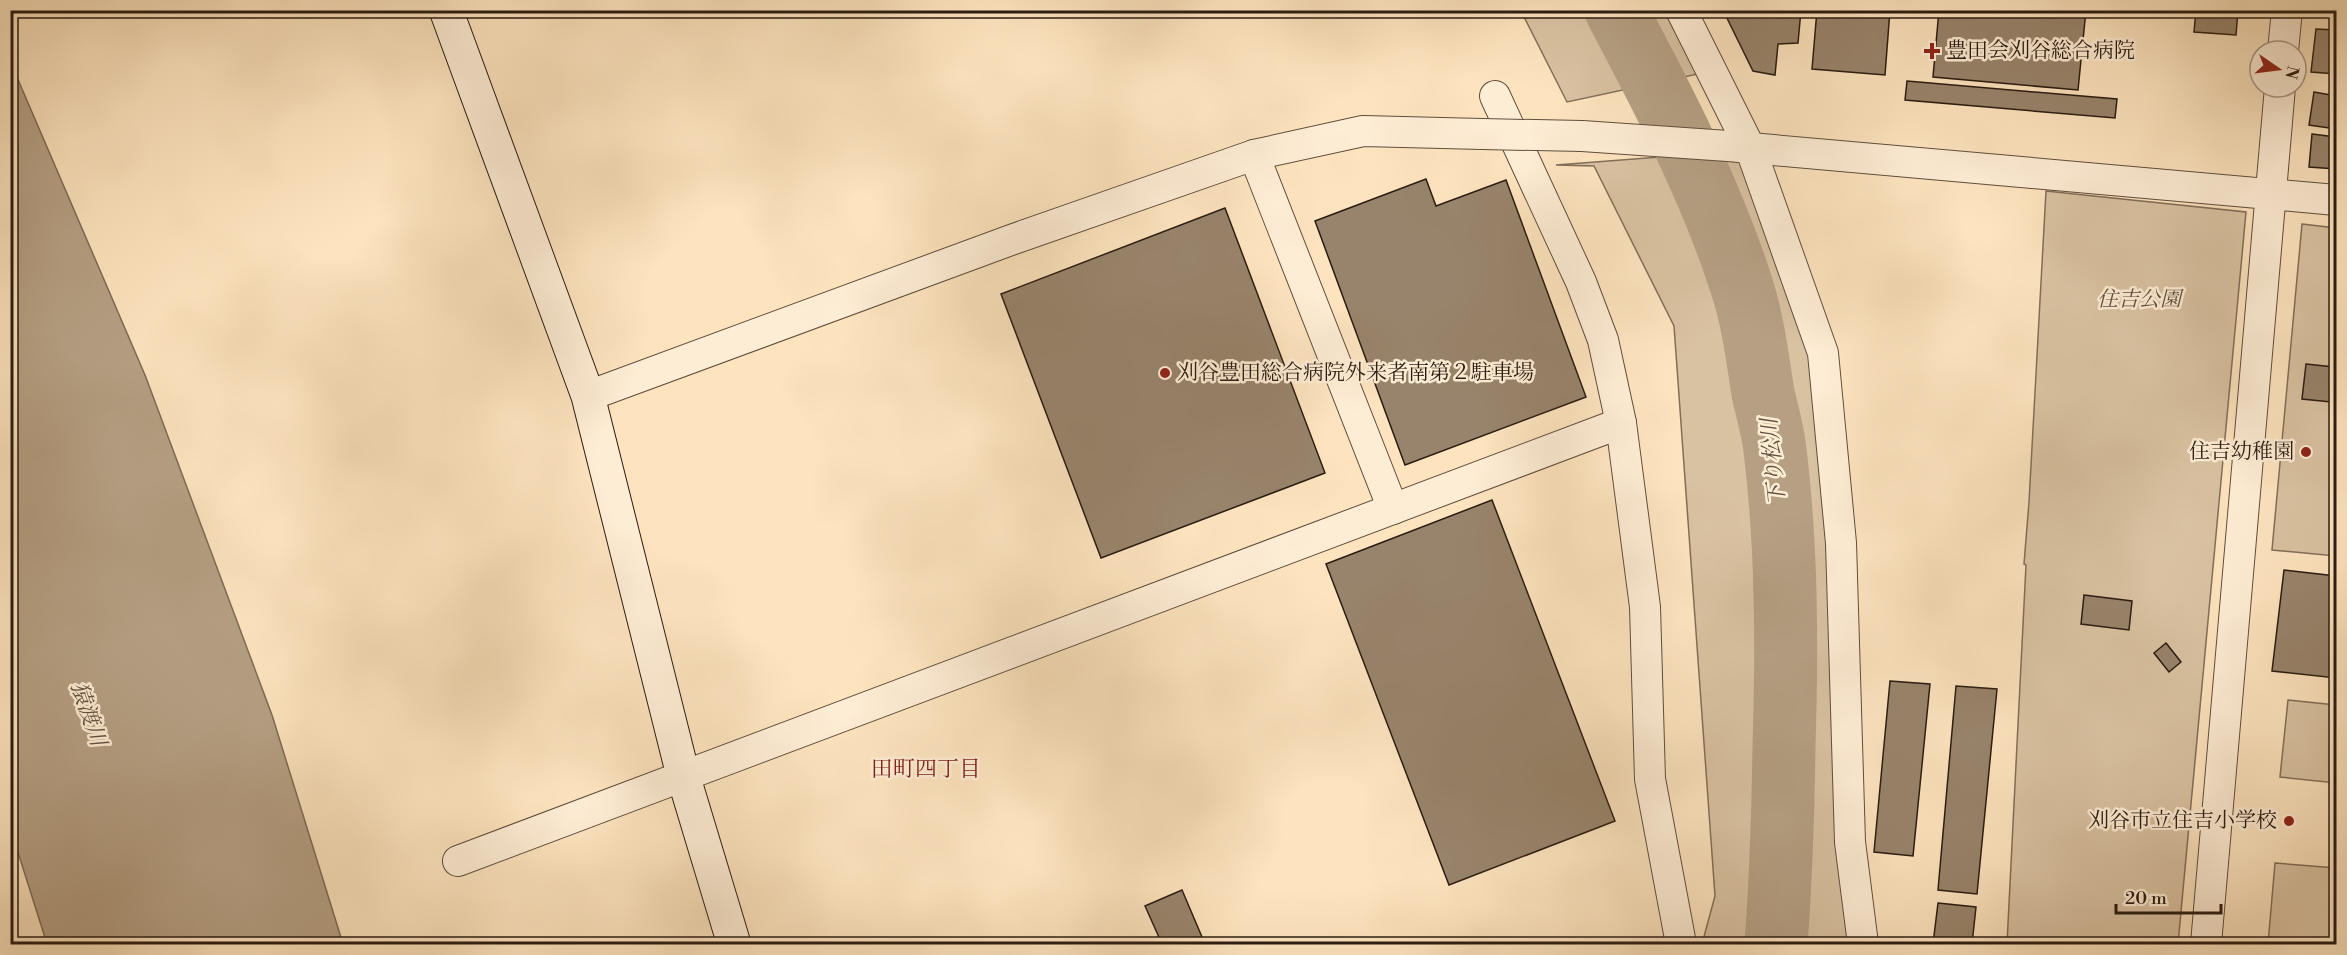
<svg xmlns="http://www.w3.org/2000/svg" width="2347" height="955" font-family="'Libre Bodoni','Noto Serif JP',serif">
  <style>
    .green { fill: #d9c2a2; stroke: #826f5a; stroke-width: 1.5 }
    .water { fill: #b5a084; stroke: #7d6b56; stroke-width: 1.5 }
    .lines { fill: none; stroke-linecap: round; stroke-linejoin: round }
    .river { stroke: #b5a084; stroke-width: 63 }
    .building { fill: #98846c; stroke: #2a1c12; stroke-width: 1.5 }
    .street-casing { stroke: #5f4e3d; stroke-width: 32 }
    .secondary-casing { stroke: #2a1c12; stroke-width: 35 }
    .street { stroke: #feedd5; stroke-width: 30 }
    .secondary { stroke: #feedd5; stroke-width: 33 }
    .street-bridge-casing { stroke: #5f4e3d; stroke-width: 32; stroke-linecap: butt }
    .street-bridge { stroke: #feedd5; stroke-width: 30 }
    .poi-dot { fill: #8f2418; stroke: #feedd5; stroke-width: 2 }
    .labels { text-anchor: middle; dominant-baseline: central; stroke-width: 5; stroke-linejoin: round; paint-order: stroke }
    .poi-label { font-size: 21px; fill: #2a1c12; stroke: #feedd5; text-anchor: start }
    .park-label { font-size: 21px; font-style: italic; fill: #5f4e3d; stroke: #feedd5 }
    .water-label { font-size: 22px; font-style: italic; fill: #625140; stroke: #feedd5 }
    .neighbourhood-label { font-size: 22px; fill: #7a1f14; stroke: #feedd5 }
  </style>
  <rect width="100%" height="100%" fill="#fde4bf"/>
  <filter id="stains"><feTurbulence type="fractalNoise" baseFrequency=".00333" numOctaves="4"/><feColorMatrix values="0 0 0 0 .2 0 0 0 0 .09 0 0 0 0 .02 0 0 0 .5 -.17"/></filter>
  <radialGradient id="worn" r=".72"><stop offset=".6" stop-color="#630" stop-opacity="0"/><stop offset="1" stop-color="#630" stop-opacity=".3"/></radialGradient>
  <g class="green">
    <path d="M1521 11H1683L1712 71 1567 102Z"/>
    <path d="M1751 150 1823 354 1868 944H1702L1715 896 1674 326 1594 166 1556 165Z"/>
    <path d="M2046 191 2246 212 2178 944H2007L2026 565 2024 564 2029 502Z"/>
    <path d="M2302 224 2336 228V556L2272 550Z"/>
    <path d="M2288 700 2336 705V783L2280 777Z"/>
    <path d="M2275 863 2336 868V944H2268Z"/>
  </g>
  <path class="water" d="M10 61 145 375 272 715 343 944H47L10 827Z"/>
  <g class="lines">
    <path class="river" d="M1616 10C1663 99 1710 188 1741 284 1753 320 1757 356 1763 393 1767 412 1773 430 1775 450 1787 548 1787 647 1784 746 1783 812 1781 878 1776 944"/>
  </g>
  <g class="building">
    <path d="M1723 10H1801L1798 43 1778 44 1775 75 1753 71Z"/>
    <path d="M1817 10H1890L1885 75 1812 69Z"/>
    <path d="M1939 10H2086L2078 90 1933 77Z"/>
    <path d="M2196 10H2238L2236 35 2194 32Z"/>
    <path d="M2316 29 2336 30V74L2311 72Z"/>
    <path d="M1907 81 2117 99 2115 118 1905 100Z"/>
    <path d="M2314 92 2336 96V129L2309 125Z"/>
    <path d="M2312 134 2336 137V169L2309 167Z"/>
    <path d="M1426 179 1436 206 1506 180 1586 397 1405 465 1315 221Z"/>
    <path d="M1225 208 1325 473 1101 558 1001 294Z"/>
    <path d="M2306 364 2334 367 2331 402 2302 399Z"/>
    <path d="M1492 500 1615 821 1449 885 1326 564Z"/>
    <path d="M2284 570 2336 576V678L2272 671Z"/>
    <path d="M2084 595 2132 601 2129 630 2081 624Z"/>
    <path d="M2166 643 2181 662 2169 672 2154 653Z"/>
    <path d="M1890 681 1930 684 1913 856 1874 852Z"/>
    <path d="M1956 686 1997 689 1977 894 1938 890Z"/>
    <path d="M1182 890 1205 944H1162L1145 906Z"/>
    <path d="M1938 903 1976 907 1972 944H1933Z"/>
  </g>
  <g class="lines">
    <defs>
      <g id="street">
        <path d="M1681 10 1751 150 1823 353 1841 543 1850 842 1863 944"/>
        <path d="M2283 51 2287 10"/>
        <path d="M1495 96 1581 282 1603 340 1621 423 1645 607 1650 779 1681 944"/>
        <path d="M1582 136 1728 146 2336 200"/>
        <path d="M1254 155 1393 509"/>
        <path d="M588 396 1011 240 1254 155 1363 131 1482 134"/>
        <path d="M458 861 1621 423"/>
        <path d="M2206 944 2280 87"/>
      </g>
      <path id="secondary" d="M446 10 588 396 683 775 734 944"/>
    </defs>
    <use href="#street" class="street-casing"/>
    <use href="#secondary" class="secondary-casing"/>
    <use href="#street" class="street"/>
    <use href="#secondary" class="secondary"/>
    <defs>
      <path id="street-bridge" d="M1482 134 1582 136"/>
    </defs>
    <use href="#street-bridge" class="street-bridge-casing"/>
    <use href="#street-bridge" class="street-bridge"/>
  </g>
  <g class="poi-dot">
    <path d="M1929 42h6v6h6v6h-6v6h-6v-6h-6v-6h6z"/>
    <circle cx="1165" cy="373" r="6"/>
    <circle cx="2306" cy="452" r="6"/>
    <circle cx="2289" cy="821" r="6"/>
  </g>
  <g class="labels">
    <g class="poi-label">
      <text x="1946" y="51">豊田会刈谷総合病院</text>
      <text x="1177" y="373">刈谷豊田総合病院外来者南第２駐車場</text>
      <text x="2294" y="452" text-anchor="end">住吉幼稚園</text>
      <text x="2277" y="821" text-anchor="end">刈谷市立住吉小学校</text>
    </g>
    <g class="park-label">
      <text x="2139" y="300">住吉公園</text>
    </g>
    <g class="water-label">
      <text transform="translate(1774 462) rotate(-96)">下り松川</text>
      <text transform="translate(88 714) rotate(71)">猿渡川</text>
    </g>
    <g class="neighbourhood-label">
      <text x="926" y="769">田町四丁目</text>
    </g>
  </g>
  <rect width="2347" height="955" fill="none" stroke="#fde4bf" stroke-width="36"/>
  <rect x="12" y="12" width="2323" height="931" fill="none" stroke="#2a1c12" stroke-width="3"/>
  <rect x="18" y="18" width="2311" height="919" fill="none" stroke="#2a1c12" stroke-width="1.5"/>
  <g transform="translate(2278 69) rotate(104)"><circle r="28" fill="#feedd5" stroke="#a99987" stroke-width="1.5"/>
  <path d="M0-4.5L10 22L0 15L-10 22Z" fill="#8f2418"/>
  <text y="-9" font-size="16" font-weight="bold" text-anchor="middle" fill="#2a1c12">N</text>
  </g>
  <path d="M2116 904v9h105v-9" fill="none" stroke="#2a1c12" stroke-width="3"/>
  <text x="2125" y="904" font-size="18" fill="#2a1c12" stroke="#feedd5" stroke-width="4.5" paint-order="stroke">20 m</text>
  <rect width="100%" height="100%" filter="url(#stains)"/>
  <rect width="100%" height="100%" fill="url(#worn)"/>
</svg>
